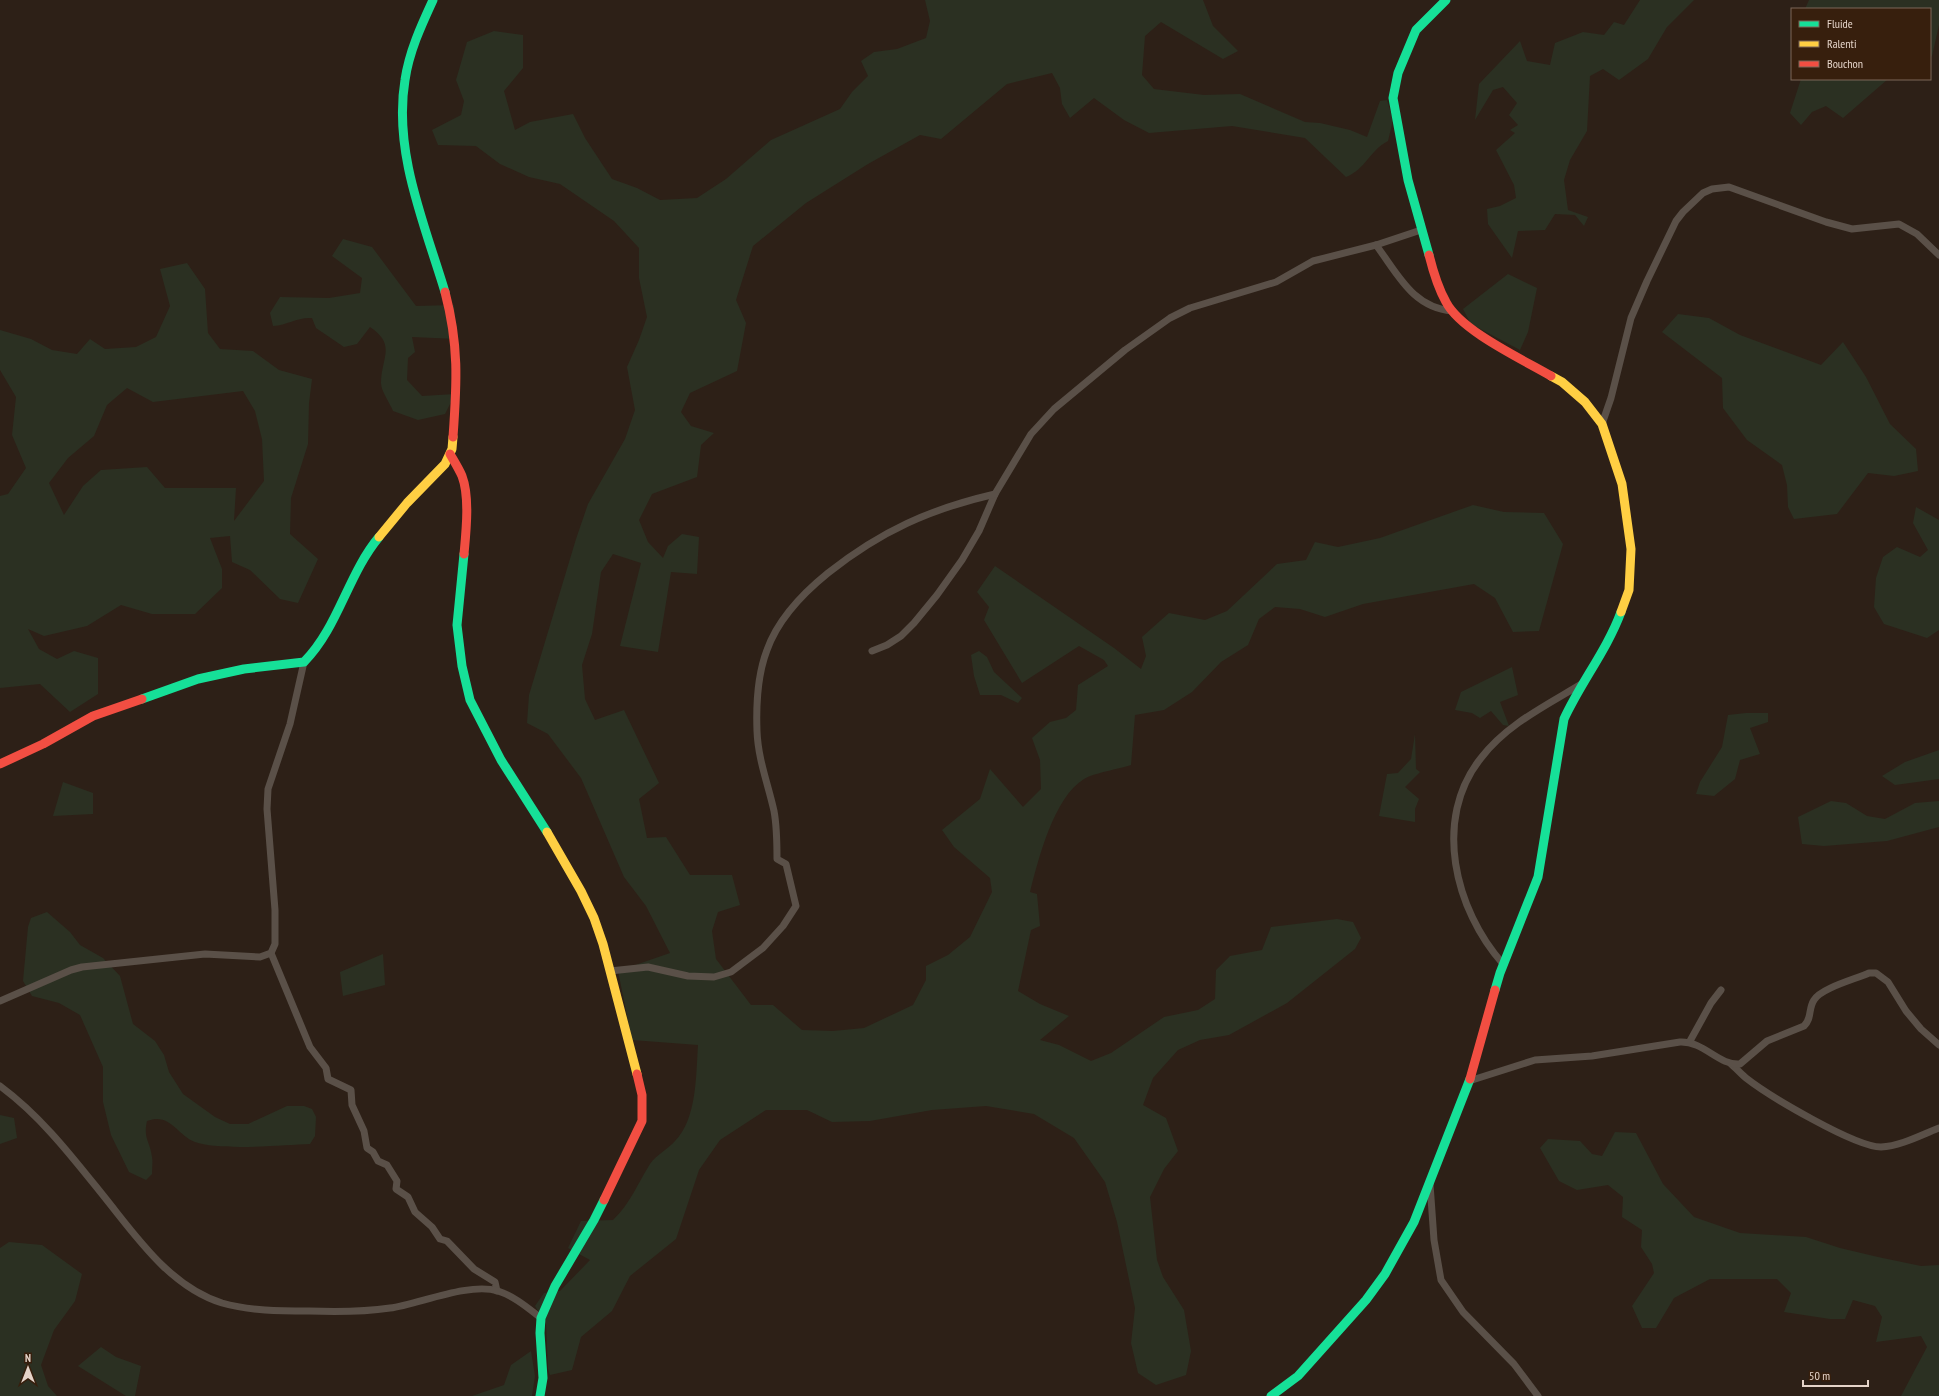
<svg xmlns="http://www.w3.org/2000/svg" width="1939" height="1396" font-family="'PT Sans Narrow',sans-serif">
  <style>
    .green { fill: #2b3022; fill-rule: evenodd }
    .lines { fill: none; stroke-linecap: round; stroke-linejoin: round }
    .street { stroke: #5a5048; stroke-width: 7 }
    .fast { stroke: #16e098; stroke-width: 9 }
    .slow { stroke: #ffcf43; stroke-width: 9 }
    .jam { stroke: #f24e42; stroke-width: 9 }
  </style>
  <rect width="100%" height="100%" fill="#2d2017"/>
  <g class="green">
    <path d="M925 0H1203L1213 26 1238 51 1223 59 1161 22 1145 36 1142 75 1154 89 1204 95 1240 94 1305 122 1320 123 1350 130 1367 137 1380 101 1387 100 1393 120 1388 141C1369 151 1366 169 1346 177L1305 138 1232 126 1149 133 1124 120 1094 98 1070 118 1062 104 1060 88 1052 73 1007 84 941 139 920 135 868 164 806 203 753 246 736 300 746 323 737 371 690 393 681 412 691 426 714 433 701 445 697 477 652 494 639 520 648 542 663 558 668 546 682 534 699 537 697 574 671 572 658 652 620 646 641 563 613 554 601 572 592 634 582 665 585 699 595 720 624 710 659 783 639 799 647 838 666 837 690 875H732L740 905 718 912 712 931 716 959 751 1005H773L802 1030 833 1031 864 1028 913 1005 926 980V966L948 955 970 937 992 892 990 878 954 847 942 830 980 799 990 769 1023 807 1041 789 1040 760 1032 738 1050 722 1066 718 1076 710 1078 685 1108 666 1104 660 1079 646 1022 683 984 620 989 607 977 592 995 566 1114 648 1141 669 1146 656 1142 637 1169 613 1205 620 1227 611 1277 564 1306 560 1315 542 1338 547 1380 538 1473 505 1504 512 1544 513 1563 544 1539 631 1513 632 1495 598 1474 584 1363 604 1325 617 1300 609 1275 607 1259 619 1248 645 1221 662 1192 692 1164 710 1135 715 1131 765C1119 769 1094 773 1084 779 1054 797 1038 860 1030 892L1037 894 1040 926 1031 930 1018 991 1040 1004 1069 1016 1040 1040 1059 1045 1091 1061 1111 1053 1164 1017 1198 1010 1215 999 1216 970 1230 956 1262 950 1271 927 1337 919 1353 922 1361 938 1355 949 1287 1003 1229 1035 1200 1040 1178 1050 1153 1078 1143 1105 1166 1118 1178 1151 1164 1169 1150 1197 1157 1260 1163 1277 1184 1310 1191 1351 1186 1375 1156 1385 1138 1373 1131 1343 1135 1308 1117 1222 1105 1182 1074 1138 1034 1114 986 1106 932 1110 870 1121 832 1122 807 1110H766L720 1140 699 1170 676 1239 630 1276 612 1311 581 1337 572 1370 550 1375 548 1369 546 1324 535 1306 544 1293 560 1291 590 1260 568 1248 581 1221 613 1220C630 1204 638 1183 650 1164 656 1155 668 1149 675 1141 697 1119 696 1075 698 1045L632 1040 618 971 670 953 646 906 624 877 581 778 548 734 527 723 529 695 576 539 588 504 625 439 635 410 627 367 639 340 647 317 639 278V248L614 221 560 184 529 177 500 164 476 146 438 145 432 130 461 115 464 101 456 80 467 42 494 31 523 35V68L504 91 515 130 530 122 573 114 585 138 612 179 637 188 660 200 697 198 726 179 771 140 840 109 852 92 868 76 861 61 874 52 897 49 926 38 930 21Z"/>
    <path d="M1640 0H1694L1667 27 1648 59 1619 80 1603 69 1590 76 1587 131 1570 160 1564 180 1568 210 1588 217 1584 226 1575 215 1555 214 1545 230 1518 231 1512 258 1488 224 1487 209 1500 206 1516 198 1514 185 1496 150 1515 133 1510 130 1518 125 1509 115 1517 103 1503 87 1493 90 1475 120 1479 84 1520 41 1527 61 1550 65 1555 43 1583 32 1604 35 1614 22 1624 25Z"/>
    <path d="M1809 0H1939V25L1932 56 1930 57V9H1805Z"/>
    <path d="M1801 79H1888L1843 118 1826 106 1812 112 1801 125 1790 113Z"/>
    <path d="M343 239 372 247 416 306 454 305 457 339 412 337 415 352 408 358 407 380 422 396 455 394 445 414 418 420 393 411C390 403 381 391 381 383 381 358 397 345 370 327L357 344 344 347 316 328 312 318C297 317 288 325 273 326L270 313 280 297 329 298 360 293 362 278 332 256Z"/>
    <path d="M187 263 205 289 208 333 220 349 253 351 279 370 312 379 309 403 308 444 291 498 290 534 318 559 298 603 280 599 250 570 232 562 230 536 210 538 222 569V588L195 614H152L121 605 87 626 44 636 28 629 39 649 57 659 74 651 98 658V694L70 712 40 684 0 688V496L8 494 26 468 12 435 16 397 0 370V330L31 339 52 350 77 354 90 339 105 349 136 347 156 337 170 306 160 269ZM127 388 153 402 243 391 255 411 262 439 264 481 234 521 236 488H165L147 467 101 470 83 486 64 515 49 483 68 458 94 436 107 405Z"/>
    <path d="M1508 274 1537 288 1528 332 1520 350 1471 324 1463 309Z"/>
    <path d="M1678 314 1709 318 1740 335 1821 365 1843 342 1866 377 1890 424 1916 449 1918 471 1894 476 1868 473 1837 514 1794 519 1788 507 1787 485 1782 465 1747 440 1723 408 1722 378 1662 332Z"/>
    <path d="M1916 507 1939 520V630L1927 638 1884 624 1874 607 1876 578 1883 557 1897 547 1920 557 1928 550 1913 523Z"/>
    <path d="M979 651 987 657 994 672 1022 698 1018 703 1001 695H980L974 676 971 655Z"/>
    <path d="M1512 667 1518 695 1500 702 1509 726 1503 725 1491 711 1480 718 1472 713 1455 710 1461 692Z"/>
    <path d="M1746 713H1768V722L1750 728 1760 754 1740 760 1735 779 1714 796 1696 794 1700 782 1722 747 1728 715Z"/>
    <path d="M1415 734 1416 769 1420 772 1405 787 1419 799 1415 809V822L1379 816 1387 774 1398 773 1411 759Z"/>
    <path d="M1939 750V779L1895 785 1882 776 1905 762Z"/>
    <path d="M63 782 93 793V814L53 816Z"/>
    <path d="M1831 801 1846 803 1867 816 1885 819 1915 803 1939 801V827L1887 841 1824 846 1802 844 1798 817Z"/>
    <path d="M47 912 70 932 80 945 103 958 120 976 133 1024 155 1041 164 1055 169 1072 183 1094 215 1117 230 1124H248L287 1106H304L312 1109 316 1117 315 1136 310 1144C282 1145 220 1151 195 1142 177 1135 170 1112 147 1121 143 1139 150 1141 152 1157 153 1162 152 1168 152 1174L146 1180 129 1172 111 1135 103 1102V1067L80 1015 59 1003 32 996 23 981 28 927 31 918Z"/>
    <path d="M383 954 385 985 343 996 340 972Z"/>
    <path d="M0 1115 14 1118 17 1138 0 1144Z"/>
    <path d="M1615 1132 1636 1133 1663 1184 1694 1217 1740 1233 1806 1237 1840 1248 1878 1257 1921 1266 1939 1265V1396H1901L1927 1347 1921 1336 1876 1342 1882 1317 1875 1306 1853 1300 1845 1319H1830L1784 1312 1791 1293 1777 1279H1710L1674 1298 1656 1328H1642L1632 1306 1654 1273 1652 1264 1641 1247 1642 1230 1622 1217 1623 1197 1608 1185 1577 1190 1559 1181 1540 1148 1548 1139 1580 1141 1592 1154 1602 1156Z"/>
    <path d="M9 1242 42 1245 82 1274 75 1301 54 1330 41 1365 48 1386 57 1396H0V1248Z"/>
    <path d="M101 1347 116 1357 141 1366 135 1396H126L78 1366Z"/>
    <path d="M531 1351 535 1376 532 1396H472L504 1385 511 1365Z"/>
  </g>
  <g class="lines">
    <g class="street">
      <path d="M1376 245C1398 274 1412 307 1452 311"/>
      <path d="M1602 424 1611 398 1631 318 1647 281 1676 221 1683 212 1703 193 1712 189 1729 187 1826 222 1852 229 1899 224 1917 234 1939 255"/>
      <path d="M872 651 887 645 901 636 914 623 937 595 962 560 979 531 995 494 1031 434 1054 409 1125 350 1170 318 1190 308 1276 282 1313 261 1376 245 1421 230"/>
      <path d="M271 953 310 1047 326 1068 328 1079 351 1090 352 1105 364 1131 367 1148 373 1152 378 1161 387 1165 397 1181 396 1189 408 1197 415 1212 432 1227 440 1239 447 1241 474 1269 495 1282 497 1291"/>
      <path d="M1503 964C1455 910 1432 819 1481 758 1507 724 1547 705 1583 683"/>
      <path d="M610 971 648 967 688 976 714 977 731 972 763 948 783 926 796 906 786 864 777 859C777 843 777 827 774 811 768 784 758 759 757 731 756 704 757 676 767 650 778 619 802 594 828 573 881 531 930 509 995 494"/>
      <path d="M0 1001 71 970 82 967 205 954 260 957 271 953 275 944V910L267 809 268 789 290 724 304 662"/>
      <path d="M1690 1041 1711 1003 1721 990"/>
      <path d="M1731 1064C1736 1068 1741 1074 1746 1078 1769 1096 1855 1147 1881 1147 1901 1146 1921 1135 1939 1128"/>
      <path d="M1469 1081 1535 1060 1592 1056 1680 1042C1704 1041 1719 1066 1740 1064L1767 1041 1804 1026C1812 1019 1808 1009 1814 1000 1821 988 1856 979 1869 973H1876L1888 982 1906 1011 1921 1029 1939 1045"/>
      <path d="M0 1086C42 1117 73 1158 106 1199 138 1239 171 1287 222 1303 250 1311 280 1311 309 1311 336 1312 363 1312 390 1308 419 1304 469 1282 498 1291 514 1296 528 1308 541 1318"/>
      <path d="M1430 1184 1434 1240 1441 1280 1463 1312 1514 1364 1538 1396"/>
    </g>
    <g class="fast">
      <path d="M433 0C421 26 409 52 405 80 393 152 425 225 445 292"/>
      <path d="M1429 255 1408 180 1393 98 1398 73 1416 30 1446 0"/>
      <path d="M464 554 457 625 462 666 470 700 501 760 547 832"/>
      <path d="M142 699 198 679 244 669 304 662C338 628 348 574 379 537"/>
      <path d="M1495 990 1500 973 1538 877 1564 719C1581 682 1607 650 1621 612"/>
      <path d="M540 1396 543 1378 540 1333 541 1318 555 1286 594 1220 604 1200"/>
      <path d="M1271 1396 1298 1376 1366 1300 1385 1274 1414 1222 1470 1079"/>
    </g>
    <g class="slow">
      <path d="M1551 376 1562 382 1585 402 1602 424 1622 484 1631 549 1629 590 1621 612"/>
      <path d="M379 537 407 503 445 464 452 449 453 437"/>
      <path d="M547 832 581 891 594 918 603 944 637 1074"/>
    </g>
    <g class="jam">
      <path d="M1429 255C1433 271 1438 288 1446 302 1461 331 1522 359 1551 376"/>
      <path d="M445 292C459 345 457 382 453 437"/>
      <path d="M450 454C454 461 459 469 462 476 470 497 466 532 464 554"/>
      <path d="M0 764 43 744 93 716 142 699"/>
      <path d="M1470 1079 1495 990"/>
      <path d="M604 1200 642 1121V1095L637 1074"/>
    </g>
  </g>
  <rect x="1791" y="8" width="140" height="72" fill="#371f0d" stroke="#7d6758"/>
  <rect x="1799" y="21" width="20" height="6" fill="#16e098" stroke="#7d6758"/>
  <text x="1827" y="28" font-size="12" fill="#e5d4c9">Fluide</text>
  <rect x="1799" y="41" width="20" height="6" fill="#ffcf43" stroke="#7d6758"/>
  <text x="1827" y="48" font-size="12" fill="#e5d4c9">Ralenti</text>
  <rect x="1799" y="61" width="20" height="6" fill="#f24e42" stroke="#7d6758"/>
  <text x="1827" y="68" font-size="12" fill="#e5d4c9">Bouchon</text>
  <g transform="translate(28 1368)" stroke="#371f0d" stroke-width="3" paint-order="stroke">
  <path d="M0-3L7 15L0 10L-7 15Z" fill="#e5d4c9"/>
  <text y="-6" font-size="11" font-weight="bold" text-anchor="middle" fill="#e5d4c9">N</text>
  </g>
  <path d="M1803 1380v6h65v-6" fill="none" stroke="#e5d4c9" stroke-width="2"/>
  <text x="1809" y="1380" font-size="12" fill="#e5d4c9" stroke="#371f0d" stroke-width="3" paint-order="stroke">50 m</text>
</svg>
